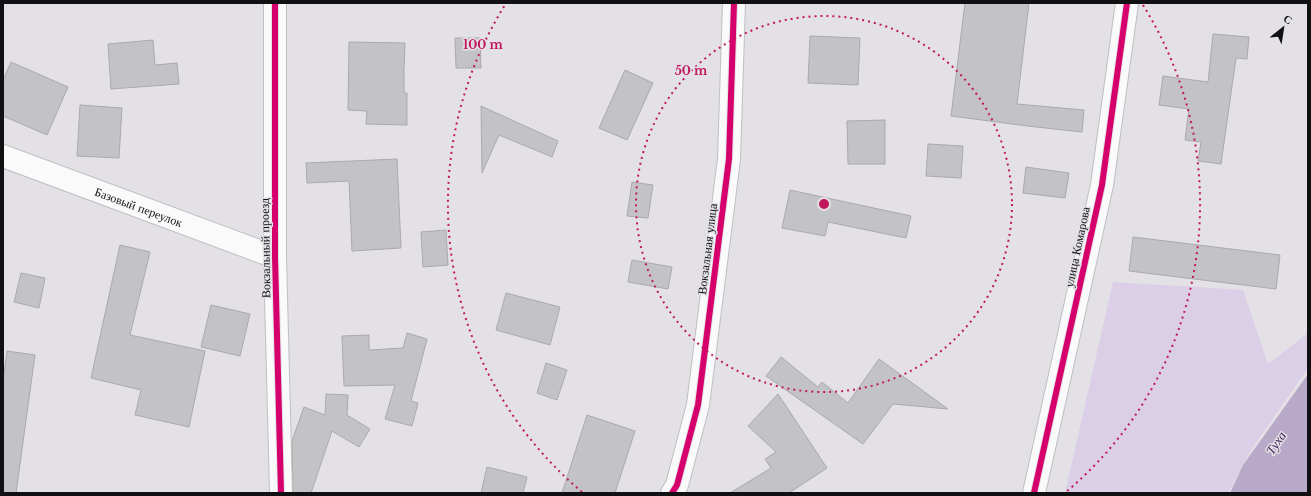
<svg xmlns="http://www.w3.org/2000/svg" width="1311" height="496" font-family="'Libre Baskerville',serif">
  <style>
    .green { fill: #dbcfe8 }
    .water { fill: #b7a9c7 }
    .building { fill: #c3c2c5; stroke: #aba9ad }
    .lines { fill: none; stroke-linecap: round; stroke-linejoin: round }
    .minor-casing { stroke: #bfbec1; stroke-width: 24 }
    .minor { stroke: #fbfafb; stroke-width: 22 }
    .cycleway-casing { stroke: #e3e0e7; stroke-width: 8 }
    .cycleway { stroke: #d6006c; stroke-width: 6 }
    .ring { fill: none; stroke: #c2185b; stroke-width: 2; stroke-dasharray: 2 4 }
    .labels { text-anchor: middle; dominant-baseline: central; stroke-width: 3; stroke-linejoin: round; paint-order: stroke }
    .street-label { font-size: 12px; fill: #111012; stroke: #e3e0e7 }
    .water-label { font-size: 13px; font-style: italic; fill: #391e51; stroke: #e3e0e7 }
    .centre { fill: #c2185b; stroke: #e3e0e7; stroke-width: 2 }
    .ring-label { font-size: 12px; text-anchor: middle; font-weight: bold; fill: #c2185b; stroke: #e3e0e7; stroke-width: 3; stroke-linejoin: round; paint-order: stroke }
  </style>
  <rect width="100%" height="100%" fill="#e3e1e6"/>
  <path class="green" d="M1113 282 1243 290 1268 364 1308 333V368L1251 450 1228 493H1065Z"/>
  <path class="water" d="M1308 374V493H1230L1243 465Z"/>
  <g class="building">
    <path d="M965 3H1029L1017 104 1084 110 1082 132 1027 126 951 116Z"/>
    <path d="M1213 34 1249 37 1247 59 1236 58 1221 164 1198 161 1201 142 1185 140 1189 109 1159 105 1163 76 1208 82Z"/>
    <path d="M810 36 860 38 858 85 808 83Z"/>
    <path d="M455 38H480L481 68H456Z"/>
    <path d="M153 40 155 65 177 63 179 84 111 89 108 44Z"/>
    <path d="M349 42 405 43 404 70 403 71H404V93H407V125L366 124 367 111 348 110Z"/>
    <path d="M11 62 68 87 47 135 3 116V80Z"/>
    <path d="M625 70 653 83 627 140 599 128Z"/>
    <path d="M80 105 122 108 119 158 77 156Z"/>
    <path d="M481 106 558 141 552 157 499 135 482 173Z"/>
    <path d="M885 120V164H848L847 121Z"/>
    <path d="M928 144 963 146 961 178 926 176Z"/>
    <path d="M397 159 401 248 352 251 349 181 307 183 306 163Z"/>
    <path d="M1026 167 1069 173 1065 198 1023 193Z"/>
    <path d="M632 182 653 185 648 218 627 216Z"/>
    <path d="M790 190 911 216 906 238 828 222 825 236 782 228Z"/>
    <path d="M446 230 448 265 423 267 421 232Z"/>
    <path d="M1133 237 1280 255 1276 289 1129 271Z"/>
    <path d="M120 245 150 252 130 335 205 351 189 427 135 415 141 390 91 378Z"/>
    <path d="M632 260 672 267 668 289 628 282Z"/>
    <path d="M21 273 45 278 39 308 14 302Z"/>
    <path d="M506 293 560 307 550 345 496 330Z"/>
    <path d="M211 305 250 314 240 356 201 347Z"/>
    <path d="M407 333 427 339 411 401 418 403 412 426 385 419 395 385 344 386 342 336 369 335V350L403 348Z"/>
    <path d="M7 351 35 355 16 493H3V381Z"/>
    <path d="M781 357 818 387 822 382 848 403 879 359 948 409 893 404 863 444 766 376Z"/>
    <path d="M546 363 567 370 557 400 537 393Z"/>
    <path d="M326 394 348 395 347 415 370 429 359 447 332 431 311 493H293L292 441 304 407 325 415Z"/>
    <path d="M778 394 827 468 789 493H730L771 468 765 459 776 452 748 426Z"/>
    <path d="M587 415 635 431 615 493H562Z"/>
    <path d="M487 467 527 477 523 493H481Z"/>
  </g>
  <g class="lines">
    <defs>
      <g id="minor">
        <path d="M275 3V257L281 493"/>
        <path id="s1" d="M3 156 275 257"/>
        <path d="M672 493 677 485 698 405 729 159 734 3"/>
        <path d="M1034 493 1102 185 1127 3"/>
      </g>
    </defs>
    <use href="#minor" class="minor-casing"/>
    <use href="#minor" class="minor"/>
    <defs>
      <g id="cycleway">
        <path d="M275 3V257L281 493"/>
        <path d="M672 493 677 485 698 405 729 159 734 3"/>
        <path d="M1034 493 1102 185 1127 3"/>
      </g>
    </defs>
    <use href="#cycleway" class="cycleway-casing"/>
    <use href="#cycleway" class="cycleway"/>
  </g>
  <g class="ring">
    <circle cx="824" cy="204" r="188"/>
    <path d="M582 492A376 376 0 0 1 505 5M1143 5A376 376 0 0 1 1066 492"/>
  </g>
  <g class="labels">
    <g class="street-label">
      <text stroke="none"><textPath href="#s1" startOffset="145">Базовый переулок</textPath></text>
      <text transform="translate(1077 247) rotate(-78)">улица Комарова</text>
      <text transform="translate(265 248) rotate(-91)">Вокзальный проезд</text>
      <text transform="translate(707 249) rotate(-83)">Вокзальная улица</text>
    </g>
    <g class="water-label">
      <text transform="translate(1276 443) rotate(-56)">Туха</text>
    </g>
  </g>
  <circle cx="824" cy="204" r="6" class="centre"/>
  <g class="ring-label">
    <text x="483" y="49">100 m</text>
    <text x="691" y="75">50 m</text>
  </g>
  <rect width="1311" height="496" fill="none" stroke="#111012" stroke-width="8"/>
  <g transform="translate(1283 28) rotate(30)" stroke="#e3e0e7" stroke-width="3" paint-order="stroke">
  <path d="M0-3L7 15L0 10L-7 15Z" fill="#111012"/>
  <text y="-6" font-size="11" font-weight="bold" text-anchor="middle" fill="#111012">С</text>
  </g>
</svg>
